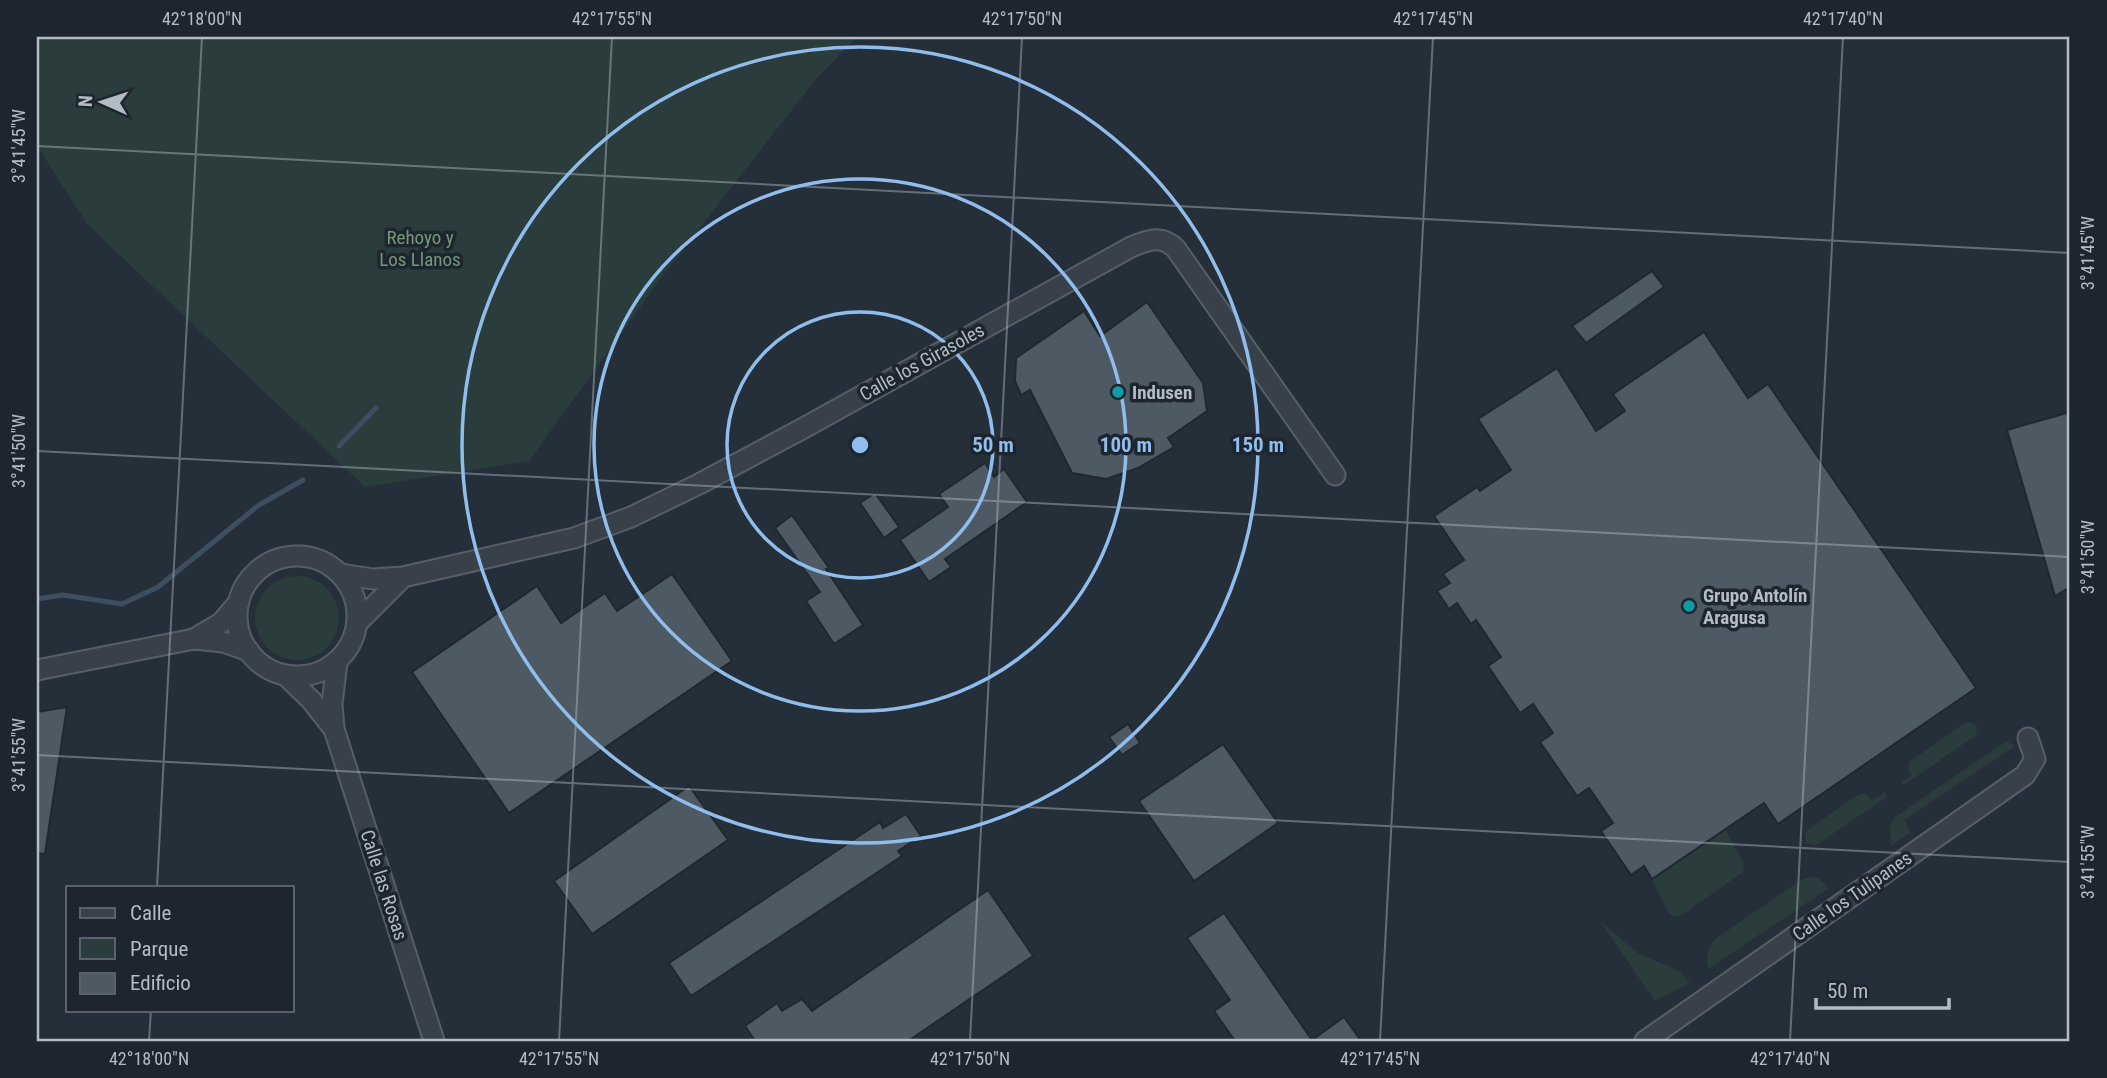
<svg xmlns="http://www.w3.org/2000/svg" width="2107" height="1078" font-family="'Roboto Condensed',sans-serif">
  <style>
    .green { fill: #2a3d3c }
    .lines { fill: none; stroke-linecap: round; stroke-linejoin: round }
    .stream { stroke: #3c4e60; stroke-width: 5 }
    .building { fill: #4d5a64; stroke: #1f2830; stroke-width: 2 }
    .minor-casing { stroke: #565f67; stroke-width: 23 }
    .minor { stroke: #384149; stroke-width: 19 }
    .ticks { fill: none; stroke: #b3bcc5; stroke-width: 2; stroke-opacity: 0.45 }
    .ring { fill: none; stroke: #91bded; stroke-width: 3.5 }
    .culture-dot { fill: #0f9aa8; stroke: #1d262e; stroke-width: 2.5 }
    .labels { text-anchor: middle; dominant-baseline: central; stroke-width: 7; stroke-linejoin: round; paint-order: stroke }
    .park-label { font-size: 19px; fill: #749879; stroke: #1d262e }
    .street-label { font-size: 19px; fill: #b3bcc5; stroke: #1d262e }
    .poi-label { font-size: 19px; font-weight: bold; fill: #b3bcc5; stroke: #1d262e; text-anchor: start }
    .centre { fill: #91bded; stroke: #1d262e; stroke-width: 3.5 }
    .ring-label { font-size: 21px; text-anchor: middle; font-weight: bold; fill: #91bded; stroke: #1d262e; stroke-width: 7; stroke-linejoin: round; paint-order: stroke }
    .neatline { fill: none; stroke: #b3bcc5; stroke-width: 2.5 }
    .ticks-label { font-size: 18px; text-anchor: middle; fill: #b3bcc5 }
  </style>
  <rect width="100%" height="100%" fill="#252f39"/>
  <g class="green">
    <path d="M37 37H857L815 80 661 278 529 461 365 487 88 225 37 146Z"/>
    <circle cx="297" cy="618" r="42"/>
    <path d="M1966 722 1973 723 1977 727 1976 735 1904 785 1901 781 1911 776 1908 768 1909 762Z"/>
    <path d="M2008 742 2015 746 1904 820 1911 832 1891 846 1890 825 1895 817 2002 744Z"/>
    <path d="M1885 792 1887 797 1816 845 1806 843 1805 832 1854 797 1861 794H1866L1872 801Z"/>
    <path d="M1725 829 1744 864 1743 872 1682 915 1673 916 1669 913 1652 879Z"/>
    <path d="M1809 877 1818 878 1829 888 1708 969C1706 956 1707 949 1715 939L1801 880Z"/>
    <path d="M1600 921 1639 954 1677 970 1690 983 1655 1001Z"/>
  </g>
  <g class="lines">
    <g class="stream">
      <path d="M339 446 376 408"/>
      <path d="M37 599 63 595 122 604 158 587 259 505 303 480"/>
    </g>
  </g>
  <g class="building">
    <path d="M1652 271 1664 287 1586 343 1572 326Z"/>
    <path d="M1147 302 1203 383 1207 411 1168 438 1174 447 1138 468 1106 479 1072 473 1030 390 1021 395 1015 381 1016 358 1084 311 1100 336Z"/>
    <path d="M1704 332 1748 398 1768 384 1976 688 1778 824 1764 803 1652 879 1644 866 1631 875 1601 831 1613 823 1589 788 1577 796 1540 742 1553 733 1533 704 1520 713 1488 666 1501 657 1476 620 1471 624 1457 603 1449 609 1437 591 1450 583 1443 574 1464 560 1434 516 1477 487 1480 491 1511 470 1478 419 1557 368 1596 431 1625 411 1613 394Z"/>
    <path d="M2070 412V587L2055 596 2007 430Z"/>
    <path d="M985 463 994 477 1004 469 1027 502 945 559 951 567 929 582 900 540 948 507 939 494Z"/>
    <path d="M875 493 899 527 884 538 860 503Z"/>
    <path d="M792 515 829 568 826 569 863 625 834 644 806 601 820 592 775 528Z"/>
    <path d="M672 574 732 661 509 813 412 672 537 586 561 623 605 593 617 611Z"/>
    <path d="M67 707 45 854 37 853V712Z"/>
    <path d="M1128 724 1140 743 1122 755 1109 737Z"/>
    <path d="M1223 744 1278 823 1194 881 1139 801Z"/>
    <path d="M689 786 728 840 592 934 554 881Z"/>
    <path d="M906 814 921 836 898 851 902 856 691 996 669 963 880 822 883 828Z"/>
    <path d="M988 890 1033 956 908 1041H755L745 1026 777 1003 782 1011 802 999 812 1011Z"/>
    <path d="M1224 913 1312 1040 1344 1017 1361 1041H1235L1214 1011 1230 1000 1187 938Z"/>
  </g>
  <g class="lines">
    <defs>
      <g id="minor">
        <circle cx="297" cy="616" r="60"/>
        <path d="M340 574 373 579 403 577 574 538 631 517 699 484 800 430 1131 247C1148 240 1162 234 1176 249L1335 475"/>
        <path d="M357 623 403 577"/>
        <path d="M194 639 221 623 239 602"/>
        <path d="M337 662 332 704 334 729 434 1041"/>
        <path d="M37 670 194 639 223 642 249 651"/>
        <path d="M285 675 311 700 334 729"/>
        <path d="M1645 1041 2025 775 2035 759 2028 738"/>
      </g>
    </defs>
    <use href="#minor" class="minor-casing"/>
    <use href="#minor" class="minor"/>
  </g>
  <path class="ticks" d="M37 146 2070 253M37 451 2070 557M37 755 2070 862M157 887 202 37M149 1041 151 1010M559 1041 612 37M970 1041 1022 37M1380 1041 1433 37M1790 1041 1843 37"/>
  <g class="ring">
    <circle cx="860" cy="445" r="133"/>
    <circle cx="860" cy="445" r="266"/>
    <circle cx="860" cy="445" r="398"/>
  </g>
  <g class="culture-dot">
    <circle cx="1118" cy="392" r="7"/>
    <circle cx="1689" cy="606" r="7"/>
  </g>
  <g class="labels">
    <g class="park-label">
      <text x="420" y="237">Rehoyo y<tspan x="420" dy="22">Los Llanos</tspan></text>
    </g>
    <g class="street-label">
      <text transform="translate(922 362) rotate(-29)">Calle los Girasoles</text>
      <text transform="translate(384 885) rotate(72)">Calle las Rosas</text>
      <text transform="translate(1852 896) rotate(-35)">Calle los Tulipanes</text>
    </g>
    <g class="poi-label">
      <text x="1132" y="392">Indusen</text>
      <text x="1703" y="595">Grupo Antolín<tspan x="1703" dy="22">Aragusa</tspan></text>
    </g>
  </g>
  <circle cx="860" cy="445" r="10" class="centre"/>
  <g class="ring-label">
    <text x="993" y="452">50 m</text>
    <text x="1126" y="452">100 m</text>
    <text x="1258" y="452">150 m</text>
  </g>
  <rect width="2107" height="1078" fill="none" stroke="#1d262e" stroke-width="77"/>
  <rect x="66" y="886" width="228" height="126" fill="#1d262e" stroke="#59626a" stroke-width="2"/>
  <rect x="80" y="908" width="35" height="10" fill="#384149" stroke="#59626a" stroke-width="2"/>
  <text x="130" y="920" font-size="21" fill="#b3bcc5">Calle</text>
  <rect x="80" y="938" width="35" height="21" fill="#2a3d3c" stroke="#59626a" stroke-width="2"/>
  <text x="130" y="956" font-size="21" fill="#b3bcc5">Parque</text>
  <rect x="80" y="973" width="35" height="21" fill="#4d5a64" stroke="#59626a" stroke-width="2"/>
  <text x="130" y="990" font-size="21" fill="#b3bcc5">Edificio</text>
  <g transform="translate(102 102) rotate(273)" stroke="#1d262e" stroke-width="5" paint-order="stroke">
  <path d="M0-5L12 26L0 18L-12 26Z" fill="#b3bcc5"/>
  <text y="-10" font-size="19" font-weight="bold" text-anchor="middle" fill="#b3bcc5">N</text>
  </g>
  <path d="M1816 998v10h133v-10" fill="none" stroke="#b3bcc5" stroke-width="3.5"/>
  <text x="1827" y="998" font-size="21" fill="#b3bcc5" stroke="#1d262e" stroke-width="5" paint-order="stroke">50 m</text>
  <rect x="38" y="38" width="2030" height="1002" class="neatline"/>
  <g class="ticks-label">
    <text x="202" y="25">42°18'00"N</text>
    <text x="612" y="25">42°17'55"N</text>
    <text x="1022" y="25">42°17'50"N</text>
    <text x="1433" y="25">42°17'45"N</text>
    <text x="1843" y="25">42°17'40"N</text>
    <text transform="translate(19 146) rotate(-90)" y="6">3°41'45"W</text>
    <text transform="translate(2088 253) rotate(-90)" y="6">3°41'45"W</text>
    <text transform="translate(19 451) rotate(-90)" y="6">3°41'50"W</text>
    <text transform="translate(2088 557) rotate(-90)" y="6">3°41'50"W</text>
    <text transform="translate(19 755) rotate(-90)" y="6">3°41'55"W</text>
    <text transform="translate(2088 862) rotate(-90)" y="6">3°41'55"W</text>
    <text x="149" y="1065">42°18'00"N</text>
    <text x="559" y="1065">42°17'55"N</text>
    <text x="970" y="1065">42°17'50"N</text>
    <text x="1380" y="1065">42°17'45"N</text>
    <text x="1790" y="1065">42°17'40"N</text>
  </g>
</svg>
